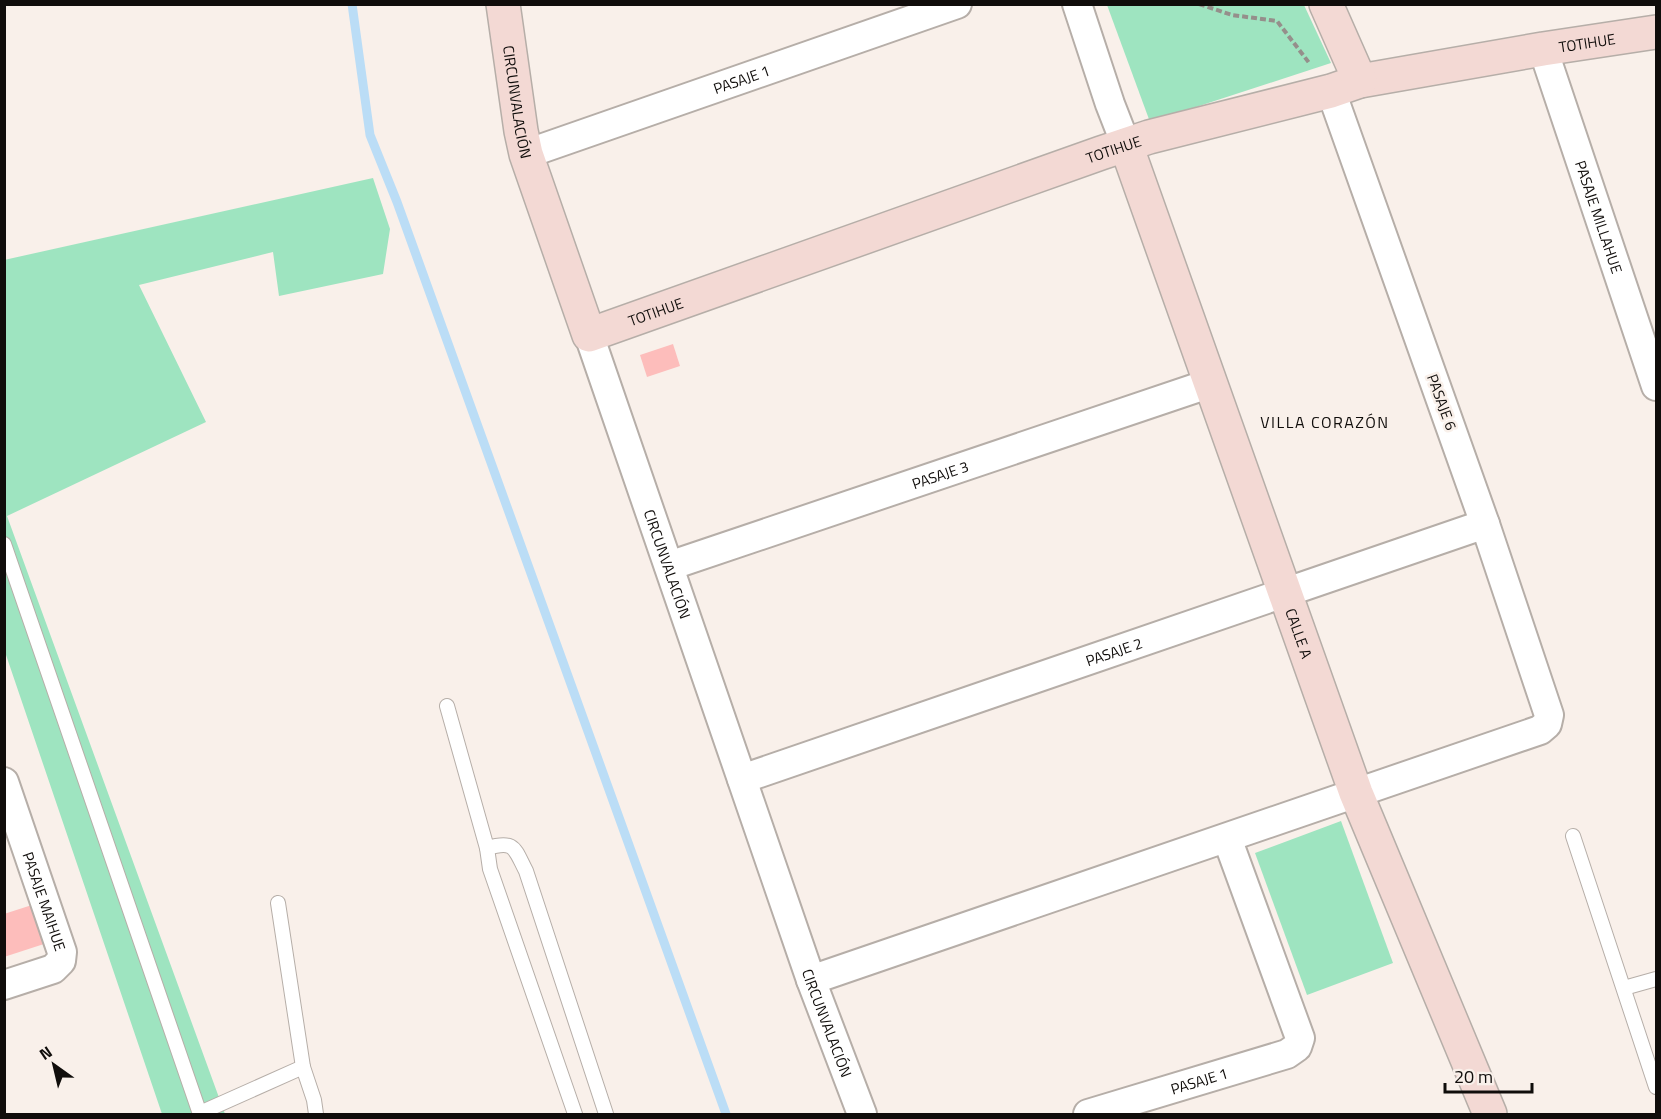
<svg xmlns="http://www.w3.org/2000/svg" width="1661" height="1119" font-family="'Titillium Web',sans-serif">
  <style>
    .green { fill: #9ee4c0 }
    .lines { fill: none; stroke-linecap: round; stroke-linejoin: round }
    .stream { stroke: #bbddf6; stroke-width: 9 }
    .building { fill: #fdbdbb }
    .lane-casing { stroke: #b6aea8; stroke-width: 16 }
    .street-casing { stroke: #b6aea8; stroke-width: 32 }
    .secondary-casing { stroke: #b6aea8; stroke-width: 36 }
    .path { stroke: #958f8b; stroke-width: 4; stroke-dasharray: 6 3; stroke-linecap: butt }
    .lane { stroke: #fff; stroke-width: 14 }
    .street { stroke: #fff; stroke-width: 28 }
    .secondary { stroke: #f3d9d4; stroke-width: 33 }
    .labels { text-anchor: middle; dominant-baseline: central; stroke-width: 5; stroke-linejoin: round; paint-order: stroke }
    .street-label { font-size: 15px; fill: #100d0b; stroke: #f9f0ea }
    .neighbourhood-label { font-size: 16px; letter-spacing: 1.5px; fill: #100d0b; stroke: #f9f0ea }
  </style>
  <rect width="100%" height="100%" fill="#f9f0ea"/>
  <g class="green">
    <path d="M1107 5H1304L1331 63 1150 122Z"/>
    <path d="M373 178 390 229 383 274 279 296 273 252 139 285 206 422 7 516 225 1114H162L5 652 4 260Z"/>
    <path d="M1341 821 1393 963 1307 995 1255 853Z"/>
  </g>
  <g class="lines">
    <path class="stream" d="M352 4 370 135 397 202 726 1114"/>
  </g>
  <g class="building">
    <path d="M673 344 680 366 647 377 640 355Z"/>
    <path d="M35 904 47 943 4 957V914Z"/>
  </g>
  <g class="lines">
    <defs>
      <g id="lane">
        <path d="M4 544 200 1114"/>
        <path d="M447 706 487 848 490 869 575 1114"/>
        <path d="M1573 836 1656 1087"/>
        <path d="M487 848C515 840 514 848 526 871L606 1114"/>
        <path d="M278 903 303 1067"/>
        <path d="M1624 988 1656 979"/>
        <path d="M200 1113 303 1067 314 1100 316 1114"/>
      </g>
      <g id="street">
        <path d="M1077 4 1110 104 1126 145"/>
        <path id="s1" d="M1543 49 1656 386"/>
        <path id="s2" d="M526 154 957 4"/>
        <path id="s3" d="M589 335 811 980 862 1114"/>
        <path id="s4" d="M669 566 1211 383"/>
        <path id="s5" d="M742 779 1485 524"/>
        <path id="s6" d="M4 782 62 952 61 961 53 969 4 985"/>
        <path d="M811 980 1540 730 1547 724 1549 715 1485 524 1331 91"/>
        <path id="s7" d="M1088 1114 1287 1054 1297 1047 1300 1038 1227 838"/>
      </g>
      <g id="secondary">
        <path id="s8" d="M503 4 521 131 526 154 589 335 1101 153 1149 137 1331 91 1360 81 1543 49 1656 32"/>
        <path d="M1326 4 1360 81"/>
        <path id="s9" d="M1126 145 1356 793 1490 1114"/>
      </g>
    </defs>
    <use href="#lane" class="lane-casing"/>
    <use href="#street" class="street-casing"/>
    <use href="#secondary" class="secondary-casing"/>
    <path class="path" d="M1199 4 1232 15 1277 21 1310 64"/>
    <use href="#lane" class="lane"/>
    <use href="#street" class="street"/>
    <use href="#secondary" class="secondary"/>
  </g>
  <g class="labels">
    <g class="street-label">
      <text stroke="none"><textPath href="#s8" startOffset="1386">TOTIHUE</textPath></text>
      <text stroke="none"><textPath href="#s2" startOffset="228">PASAJE 1</textPath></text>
      <text stroke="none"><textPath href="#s8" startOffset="99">CIRCUNVALACIÓN</textPath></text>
      <text stroke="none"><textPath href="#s8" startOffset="900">TOTIHUE</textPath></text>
      <text stroke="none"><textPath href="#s1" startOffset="177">PASAJE MILLAHUE</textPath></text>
      <text stroke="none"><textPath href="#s8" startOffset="414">TOTIHUE</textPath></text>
      <text transform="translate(1442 402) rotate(70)">PASAJE 6</text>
      <text stroke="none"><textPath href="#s4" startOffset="286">PASAJE 3</textPath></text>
      <text stroke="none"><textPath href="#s3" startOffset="242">CIRCUNVALACIÓN</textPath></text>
      <text stroke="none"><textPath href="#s9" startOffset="518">CALLE A</textPath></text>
      <text stroke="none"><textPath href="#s5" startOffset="393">PASAJE 2</textPath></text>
      <text stroke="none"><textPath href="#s6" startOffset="126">PASAJE MAIHUE</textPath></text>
      <text stroke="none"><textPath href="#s3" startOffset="728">CIRCUNVALACIÓN</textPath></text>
      <text stroke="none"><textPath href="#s7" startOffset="116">PASAJE 1</textPath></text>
    </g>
    <g class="neighbourhood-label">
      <text x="1325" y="422">VILLA CORAZÓN</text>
    </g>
  </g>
  <rect width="1661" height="1119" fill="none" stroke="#100d0b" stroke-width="12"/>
  <g transform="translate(54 1065) rotate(326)" stroke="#f9f0ea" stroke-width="4.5" paint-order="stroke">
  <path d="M0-4.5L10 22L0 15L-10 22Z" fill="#100d0b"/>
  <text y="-9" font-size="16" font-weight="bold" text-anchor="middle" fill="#100d0b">N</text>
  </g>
  <path d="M1445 1083v9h87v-9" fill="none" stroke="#100d0b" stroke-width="3"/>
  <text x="1454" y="1083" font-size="18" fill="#100d0b" stroke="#f9f0ea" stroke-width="4.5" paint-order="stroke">20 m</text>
</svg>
